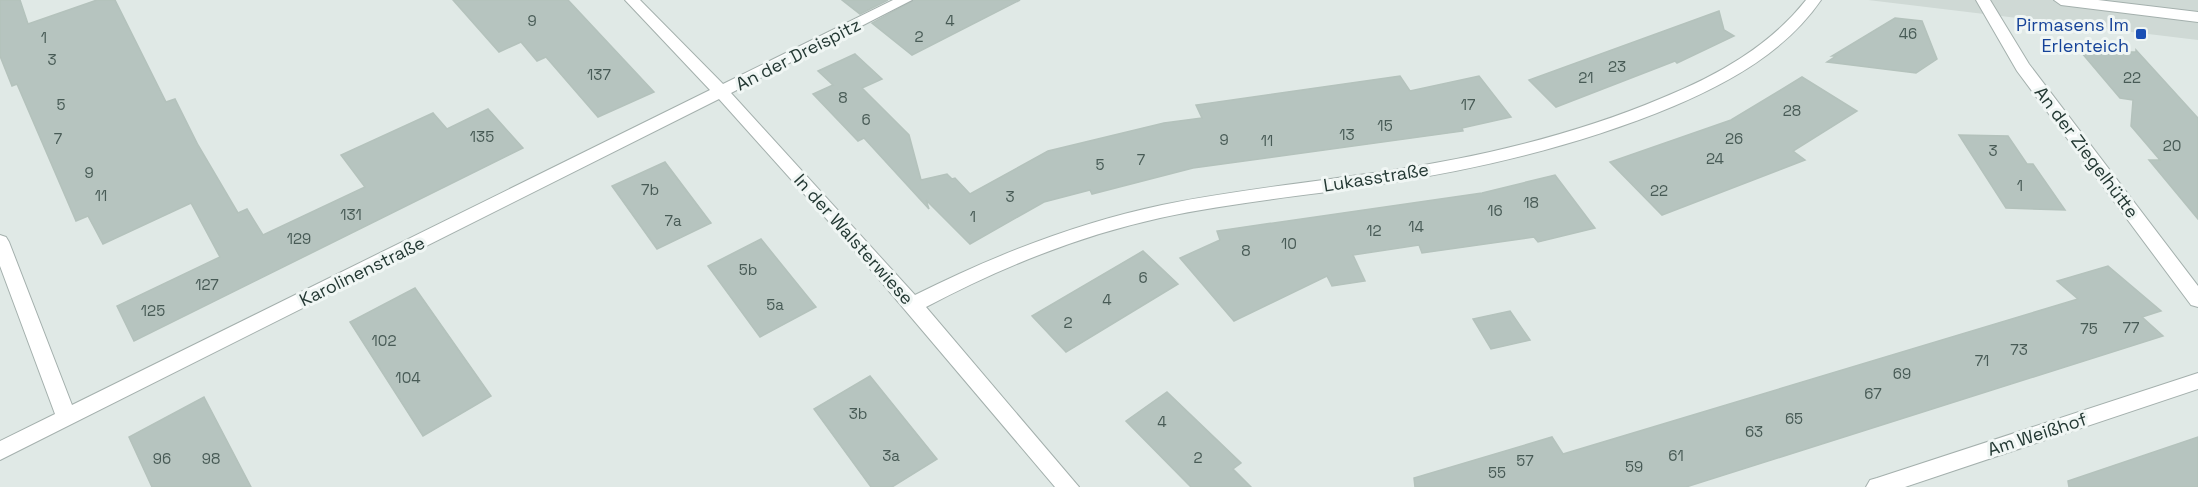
<svg xmlns="http://www.w3.org/2000/svg" width="2198" height="487" font-family="'Space Grotesk',sans-serif">
  <style>
    .built { fill: #cfd9d5 }
    .building { fill: #b6c4bf; stroke: #b4c2bc; stroke-width: 1.5 }
    .lines { fill: none; stroke-linecap: round; stroke-linejoin: round }
    .minor-casing { stroke: #a4b0ad; stroke-width: 2 }
    .minor { fill: #fff; fill-rule: evenodd }
    .transit-dot { fill: #1a4fb4; stroke: #f0f6f4; stroke-width: 2 }
    .labels { text-anchor: middle; dominant-baseline: central; stroke-width: 6; stroke-linejoin: round; paint-order: stroke }
    .number-label { font-size: 15px; fill: #485b56 }
    .transit-label { font-size: 18px; fill: #164399; stroke: #f0f6f4; text-anchor: end }
    .street-label { font-size: 18px; fill: #233833; stroke: #f0f6f4 }
  </style>
  <rect width="100%" height="100%" fill="#e0e9e6"/>
  <path class="built" d="M1868 0H2198V40Z"/>
  <g class="building">
    <path d="M0 0H20L28 24 97 0H115L166 102 175 99 198 145 238 213 247 209 263 235 365 187 341 155 433 113 447 129 488 109 523 148 134 341 117 306 220 257 191 203 103 244 88 216 76 221 17 84 12 86 0 56Z"/>
    <path d="M453 0H568L654 92 598 117 546 57 537 61 521 42 499 52Z"/>
    <path d="M842 0H888L860 14Z"/>
    <path d="M914 0H1020L912 55 872 23Z"/>
    <path d="M1719 11 1724 30 1734 36 1677 63 1675 61 1556 107 1529 80Z"/>
    <path d="M1895 18 1922 21 1937 59 1916 73 1827 62 1836 56H1832Z"/>
    <path d="M2136 50 2198 118V219L2149 160H2160L2131 126 2133 100 2120 98 2081 52H2136Z"/>
    <path d="M855 54 882 79 862 88 909 135 921 180 947 174 952 179 955 178 970 194 1048 151 1164 123 1202 118 1196 105 1400 76 1410 91 1479 76 1511 117 1462 128 1463 131 1193 168 1092 194 1090 190 1044 202 970 244 926 200 929 209 864 138 858 141 813 94 833 85 818 71Z"/>
    <path d="M1802 77 1857 111 1793 151 1805 160 1662 215 1610 162 1731 120Z"/>
    <path d="M1959 135 2008 136 2027 164H2033L2065 210 2006 208Z"/>
    <path d="M665 162 711 223 657 249 612 186Z"/>
    <path d="M1555 175 1595 228 1538 242 1534 237 1422 253 1419 245 1353 255 1365 281 1332 286 1327 276 1234 321 1180 258 1220 240 1217 231 1482 193Z"/>
    <path d="M761 239 816 307 760 337 708 266Z"/>
    <path d="M1143 251 1178 284 1066 352 1032 316Z"/>
    <path d="M2108 266 2161 311 2142 317 2163 336 1686 487H1415L1414 478 1552 437 1563 454 2078 299 2057 281Z"/>
    <path d="M415 288 491 396 423 436 350 322Z"/>
    <path d="M1510 311 1530 340 1491 349 1473 319Z"/>
    <path d="M870 376 937 459 892 487H871L814 409Z"/>
    <path d="M1167 392 1241 463 1233 469 1251 487H1191L1126 421Z"/>
    <path d="M204 397 251 487H152L129 437Z"/>
    <path d="M2198 437V487H2069L2068 481Z"/>
  </g>
  <g class="lines">
    <defs>
      <g id="minor">
        <path d="M625 0H640L723 84 893 0H912L731 93 915 295C993 256 1076 223 1162 205 1234 190 1307 183 1380 172 1476 158 1572 136 1662 98 1716 76 1769 47 1806 0H1821C1786 51 1730 82 1674 106 1581 145 1480 169 1380 184 1307 196 1233 202 1160 218 1078 236 1000 268 926 307L1079 487H1055L849 244 719 99 0 460V441L55 414 0 266V235L6 237 9 242 72 405 710 90Z"/>
        <path d="M1976 0H1990L2029 64 2198 286V307L2191 305 2017 71Z"/>
        <path d="M2054 0H2098L2198 12V22L2061 5Z"/>
        <path d="M2198 373V389L1905 487H1866L1870 480 1877 478Z"/>
      </g>
    </defs>
    <use href="#minor" class="minor-casing"/>
    <use href="#minor" class="minor"/>
  </g>
  <rect class="transit-dot" x="2135" y="28" width="12" height="12" rx="3"/>
  <g class="labels">
    <g class="number-label">
      <text x="532" y="20">9</text>
      <text x="950" y="20">4</text>
      <text x="1908" y="33">46</text>
      <text x="919" y="36">2</text>
      <text x="44" y="37">1</text>
      <text x="52" y="59">3</text>
      <text x="1617" y="66">23</text>
      <text x="599" y="74">137</text>
      <text x="1586" y="77">21</text>
      <text x="2132" y="77">22</text>
      <text x="843" y="97">8</text>
      <text x="61" y="104">5</text>
      <text x="1468" y="104">17</text>
      <text x="1792" y="110">28</text>
      <text x="866" y="119">6</text>
      <text x="1385" y="125">15</text>
      <text x="1347" y="134">13</text>
      <text x="482" y="136">135</text>
      <text x="58" y="138">7</text>
      <text x="1734" y="138">26</text>
      <text x="1224" y="139">9</text>
      <text x="1267" y="140">11</text>
      <text x="2172" y="145">20</text>
      <text x="1993" y="150">3</text>
      <text x="1715" y="158">24</text>
      <text x="1141" y="159">7</text>
      <text x="1100" y="164">5</text>
      <text x="89" y="172">9</text>
      <text x="2020" y="185">1</text>
      <text x="650" y="189">7b</text>
      <text x="1659" y="190">22</text>
      <text x="101" y="195">11</text>
      <text x="1010" y="196">3</text>
      <text x="1531" y="202">18</text>
      <text x="1495" y="210">16</text>
      <text x="351" y="214">131</text>
      <text x="973" y="216">1</text>
      <text x="673" y="220">7a</text>
      <text x="1416" y="226">14</text>
      <text x="1374" y="230">12</text>
      <text x="299" y="238">129</text>
      <text x="1289" y="243">10</text>
      <text x="1246" y="250">8</text>
      <text x="748" y="269">5b</text>
      <text x="1143" y="277">6</text>
      <text x="207" y="284">127</text>
      <text x="1107" y="299">4</text>
      <text x="775" y="304">5a</text>
      <text x="153" y="310">125</text>
      <text x="1068" y="322">2</text>
      <text x="2131" y="327">77</text>
      <text x="2089" y="328">75</text>
      <text x="384" y="340">102</text>
      <text x="2019" y="349">73</text>
      <text x="1982" y="360">71</text>
      <text x="1902" y="373">69</text>
      <text x="408" y="377">104</text>
      <text x="1873" y="393">67</text>
      <text x="858" y="413">3b</text>
      <text x="1794" y="418">65</text>
      <text x="1162" y="421">4</text>
      <text x="1754" y="431">63</text>
      <text x="891" y="455">3a</text>
      <text x="1676" y="455">61</text>
      <text x="1198" y="457">2</text>
      <text x="162" y="458">96</text>
      <text x="211" y="458">98</text>
      <text x="1525" y="460">57</text>
      <text x="1634" y="466">59</text>
      <text x="1497" y="472">55</text>
    </g>
    <g class="transit-label">
      <text x="2129" y="24">Pirmasens Im<tspan x="2129" dy="21">Erlenteich</tspan></text>
    </g>
    <g class="street-label">
      <text transform="translate(798 54) rotate(-27)">An der Dreispitz</text>
      <text transform="translate(2087 152) rotate(53)">An der Ziegelhütte</text>
      <text transform="translate(1376 177) rotate(-9)">Lukasstraße</text>
      <text transform="translate(854 239) rotate(48)">In der Walsterwiese</text>
      <text transform="translate(362 271) rotate(-26)">Karolinenstraße</text>
      <text transform="translate(2037 434) rotate(-18)">Am Weißhof</text>
    </g>
  </g>
</svg>
